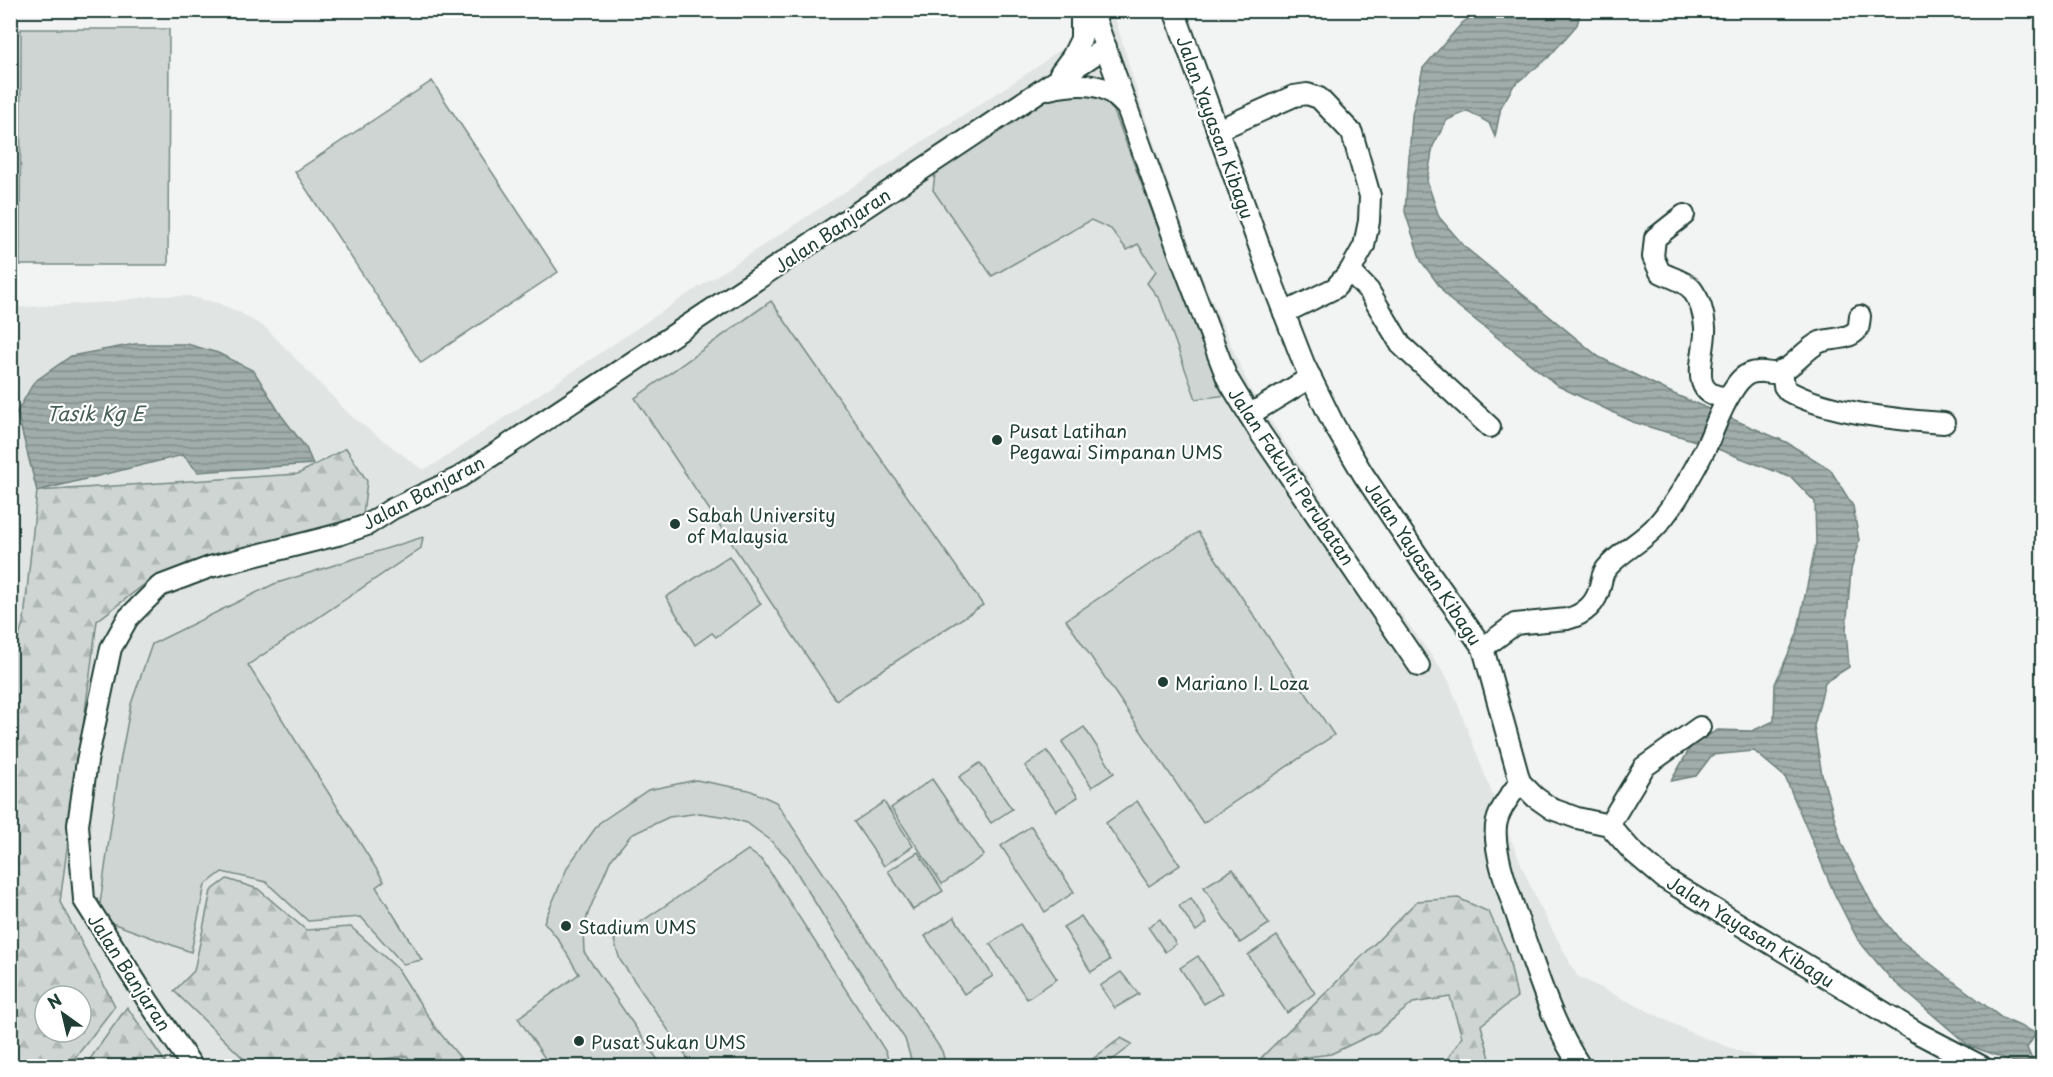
<svg xmlns="http://www.w3.org/2000/svg" width="2053" height="1077" font-family="'Playpen Sans',sans-serif">
  <style>
    .built { fill: #e0e4e3; fill-rule: evenodd }
    .green { fill: #ced5d3; stroke: #768984; stroke-width: 1.5 }
    .forest { fill: url(#forest-firs); stroke: #768984; stroke-width: 1.5; fill-rule: evenodd }
    .water { fill: url(#water-rules); stroke: #6d807b; stroke-width: 1.5 }
    .lines { fill: none; stroke-linecap: round; stroke-linejoin: round }
    .minor-casing { stroke: #1f3d34; stroke-width: 24 }
    .minor { stroke: #fff; stroke-width: 20 }
    .poi-dot { fill: #1f3d34; stroke: #fff; stroke-width: 2 }
    .labels { text-anchor: middle; dominant-baseline: central; stroke-width: 4.5; stroke-linejoin: round; paint-order: stroke }
    .street-label { font-size: 18px; fill: #1f3d34; stroke: #fff }
    .poi-label { font-size: 18px; fill: #1f3d34; stroke: #fff; text-anchor: start }
    .water-label { font-size: 20px; font-style: italic; fill: #465f57; stroke: #fff }
  </style>
  <defs>
    <pattern id="forest-firs" width="22" height="20" patternUnits="userSpaceOnUse" patternTransform="scale(1.5)"><rect width="22" height="20" fill="#ced5d3"/><path d="M5 1l3.5 6h-7zM16 11l3.5 6h-7z" fill="#b0b8b6"/></pattern>
    <pattern id="water-rules" width="6" height="5" patternUnits="userSpaceOnUse" patternTransform="scale(1.5)"><rect width="6" height="5" fill="#a1adaa"/><path d="M0 2.5h6" fill="none" stroke="#838e8b"/></pattern>
  </defs>
  <rect width="100%" height="100%" fill="#f2f3f3"/>
  <filter id="ink" filterUnits="userSpaceOnUse"><feTurbulence type="fractalNoise" baseFrequency=".0167" numOctaves="2"/><feDisplacementMap in="SourceGraphic" scale="12" xChannelSelector="R" yChannelSelector="G"/><feConvolveMatrix kernelMatrix="1 2 1 2 8 2 1 2 1" color-interpolation-filters="sRGB"/></filter>
  <g filter="url(#ink)">
    <path class="built" d="M1109 11H1113L1140 102 1195 261 1251 391 1361 558 1448 679 1502 819 1537 901 1577 976 1694 1034 1779 1066H11L10 308 111 302 153 296H188L217 303 237 311 266 328 351 416 420 468 425 469 437 463 679 300 1037 67ZM45 996H81V1032H45Z"/>
    <g class="green">
      <path d="M21 29H169L168 265H20Z"/>
      <path d="M432 81 558 272 421 363 295 172Z"/>
      <path d="M1072 88 1095 91 1114 111 1202 344 1228 395 1196 399 1160 300 1147 283 1156 271 1138 244 1127 250 1111 229 1091 220 992 276 933 190 935 174 1046 99Z"/>
      <path d="M771 301 983 605 836 700 635 398Z"/>
      <path d="M1198 532 1334 735 1203 823 1066 620Z"/>
      <path d="M423 537 421 548 248 665 384 881 376 887 422 960 403 964 361 917 308 921 266 882 222 872 205 885 191 952 98 918 120 762 131 704 152 644 274 584Z"/>
      <path d="M729 556 761 604 716 637 712 633 695 645 666 597Z"/>
      <path d="M1084 727 1114 773 1092 787 1062 742Z"/>
      <path d="M1047 751 1078 797 1056 811 1025 766Z"/>
      <path d="M980 763 1012 809 991 823 959 777Z"/>
      <path d="M932 779 984 855 942 884 891 808Z"/>
      <path d="M696 780 749 790 776 802 942 1051 946 1066H913L905 1039 827 922 788 858 769 839 747 823 727 817 700 813 669 817 631 835 610 861 589 911 583 929 584 952 662 1066H550L518 1018 579 974 558 939 544 922 568 866 599 823 648 790Z"/>
      <path d="M1137 801 1180 865 1149 886 1106 823Z"/>
      <path d="M884 802 913 846 884 866 854 822Z"/>
      <path d="M1031 826 1074 892 1045 912 1001 846Z"/>
      <path d="M748 850 763 861 886 1052 890 1066H693L620 960 614 940Z"/>
      <path d="M918 852 943 891 913 910 888 871Z"/>
      <path d="M1233 869 1269 924 1240 943 1204 887Z"/>
      <path d="M1191 898 1207 923 1196 931 1179 906Z"/>
      <path d="M1081 916 1110 960 1091 972 1063 927Z"/>
      <path d="M954 917 993 976 964 994 925 936Z"/>
      <path d="M1160 919 1176 944 1165 952 1148 927Z"/>
      <path d="M1020 924 1057 979 1027 999 990 944Z"/>
      <path d="M1277 936 1315 993 1287 1013 1248 955Z"/>
      <path d="M1198 956 1222 993 1204 1004 1180 968Z"/>
      <path d="M1121 972 1139 994 1115 1008 1100 986Z"/>
    </g>
    <g class="forest">
      <path d="M346 448 367 481 363 515 154 577 97 621 60 902 115 1006 69 1066H11L10 665 24 620 37 491 298 474ZM45 996H81V1032H45Z"/>
      <path d="M227 879 258 889 306 930 351 927 398 969 435 1027 467 1066H416L407 1056 325 1066H312L305 1059 247 1062 174 991 194 971 211 891Z"/>
      <path d="M1458 898 1489 912 1508 954 1517 997 1481 1025 1492 1066H1443L1462 1037 1450 997 1413 1003 1377 1032 1331 1054 1276 1061 1265 1066H1253L1417 901Z"/>
      <path d="M127 1007 168 1066H85Z"/>
      <path d="M1121 1038 1132 1044C1102 1073 1092 1067 1053 1066L1087 1063Z"/>
    </g>
    <g class="water">
      <path d="M1479 11H1581L1577 25 1548 58 1514 85 1501 107 1495 137 1489 123 1468 111 1447 120 1433 146 1427 181 1439 217 1466 248 1599 357 1674 394 1786 442 1830 469 1853 506 1859 540 1851 570 1846 630 1849 667 1825 682 1814 726 1822 775 1842 844 1872 904 1900 940 1949 978 2002 1018 2036 1033 2027 1048 2035 1066H2025L1968 1045 1891 979 1858 940 1834 893 1785 777 1754 751 1712 755 1696 776 1671 781 1693 743 1718 730 1752 731 1774 721 1775 684 1797 634 1816 543 1815 502 1792 478 1702 443 1633 422 1558 386 1449 299 1421 261 1405 212 1412 115 1423 68 1462 23Z"/>
      <path d="M135 344H187L218 353 254 371 281 415 306 448 313 464 198 472 183 455 37 491 17 412 34 382 71 356Z"/>
    </g>
    <g class="lines">
      <defs>
        <g id="minor">
          <path d="M1092 10 1180 255 1227 378 1259 431 1419 666"/>
          <path d="M1174 10 1274 287 1304 364 1334 425 1363 474 1422 562 1483 648 1520 782 1535 797 1552 809 1577 818 1609 825 1632 851 1665 879 1918 1033 1981 1066"/>
          <path d="M1060 73 1072 57 1081 39V10"/>
          <path d="M1049 89C1067 85 1089 82 1107 90 1114 93 1120 101 1126 106"/>
          <path d="M1218 130 1294 96 1307 94 1319 98 1352 133 1370 196 1369 221 1364 246 1350 271 1335 288 1284 313"/>
          <path d="M1684 215 1655 238 1653 257 1660 272C1671 278 1686 281 1693 291 1700 301 1704 315 1705 327 1707 353 1684 397 1728 397"/>
          <path d="M1350 271 1369 291 1401 345 1490 427"/>
          <path d="M1782 370 1784 386 1788 391C1827 413 1899 420 1944 423"/>
          <path d="M1249 415 1311 377"/>
          <path d="M1483 648 1515 624 1567 619C1584 615 1597 603 1600 586 1602 579 1602 574 1606 569 1620 551 1643 542 1658 524 1675 504 1694 471 1706 447 1714 430 1720 410 1731 393 1737 383 1744 372 1758 372 1766 371 1772 375 1780 372 1795 366 1805 349 1820 342 1831 338 1846 340 1855 332 1860 328 1859 322 1860 316"/>
          <path d="M1520 782C1511 795 1498 810 1496 826 1493 855 1512 900 1521 928 1538 975 1552 1024 1580 1066"/>
          <path d="M1609 825 1644 767 1700 727"/>
          <path d="M192 1066 148 1001 84 900 78 825 87 761 111 648 128 618 160 586 210 567 341 534 367 525 392 509 460 477 1106 47"/>
        </g>
      </defs>
      <use href="#minor" class="minor-casing"/>
      <use href="#minor" class="minor"/>
    </g>
  </g>
  <g class="poi-dot">
    <circle cx="997" cy="440" r="6"/>
    <circle cx="675" cy="524" r="6"/>
    <circle cx="1163" cy="682" r="6"/>
    <circle cx="566" cy="926" r="6"/>
    <circle cx="579" cy="1041" r="6"/>
  </g>
  <g class="labels">
    <g class="street-label">
      <text transform="translate(1216 127) rotate(70)">Jalan Yayasan Kibagu</text>
      <text transform="translate(832 230) rotate(-34)">Jalan Banjaran</text>
      <text transform="translate(1292 476) rotate(56)">Jalan Fakulti Perubatan</text>
      <text transform="translate(423 492) rotate(-28)">Jalan Banjaran</text>
      <text transform="translate(1424 563) rotate(56)">Jalan Yayasan Kibagu</text>
      <text transform="translate(1751 931) rotate(32)">Jalan Yayasan Kibagu</text>
      <text transform="translate(130 972) rotate(57)">Jalan Banjaran</text>
    </g>
    <g class="poi-label">
      <text x="1009" y="430">Pusat Latihan<tspan x="1009" dy="21">Pegawai Simpanan UMS</tspan></text>
      <text x="687" y="514">Sabah University<tspan x="687" dy="21">of Malaysia</tspan></text>
      <text x="1175" y="682">Mariano I. Loza</text>
      <text x="578" y="926">Stadium UMS</text>
      <text x="591" y="1041">Pusat Sukan UMS</text>
    </g>
    <g class="water-label">
      <text x="95" y="413">Tasik Kg E</text>
    </g>
  </g>
  <rect width="2053" height="1077" fill="none" stroke="#fff" stroke-width="36"/>
  <rect x="18" y="18" width="2017" height="1041" fill="none" stroke="#1f3d34" stroke-width="2" filter="url(#ink)"/>
  <g transform="translate(63 1014) rotate(326)"><circle r="28" fill="#ffffff" stroke="#a5b1ae" stroke-width="1.5"/>
  <path d="M0-4.5L10 22L0 15L-10 22Z" fill="#1f3d34"/>
  <text y="-9" font-size="16" font-weight="bold" text-anchor="middle" fill="#1f3d34">N</text>
  </g>
</svg>
